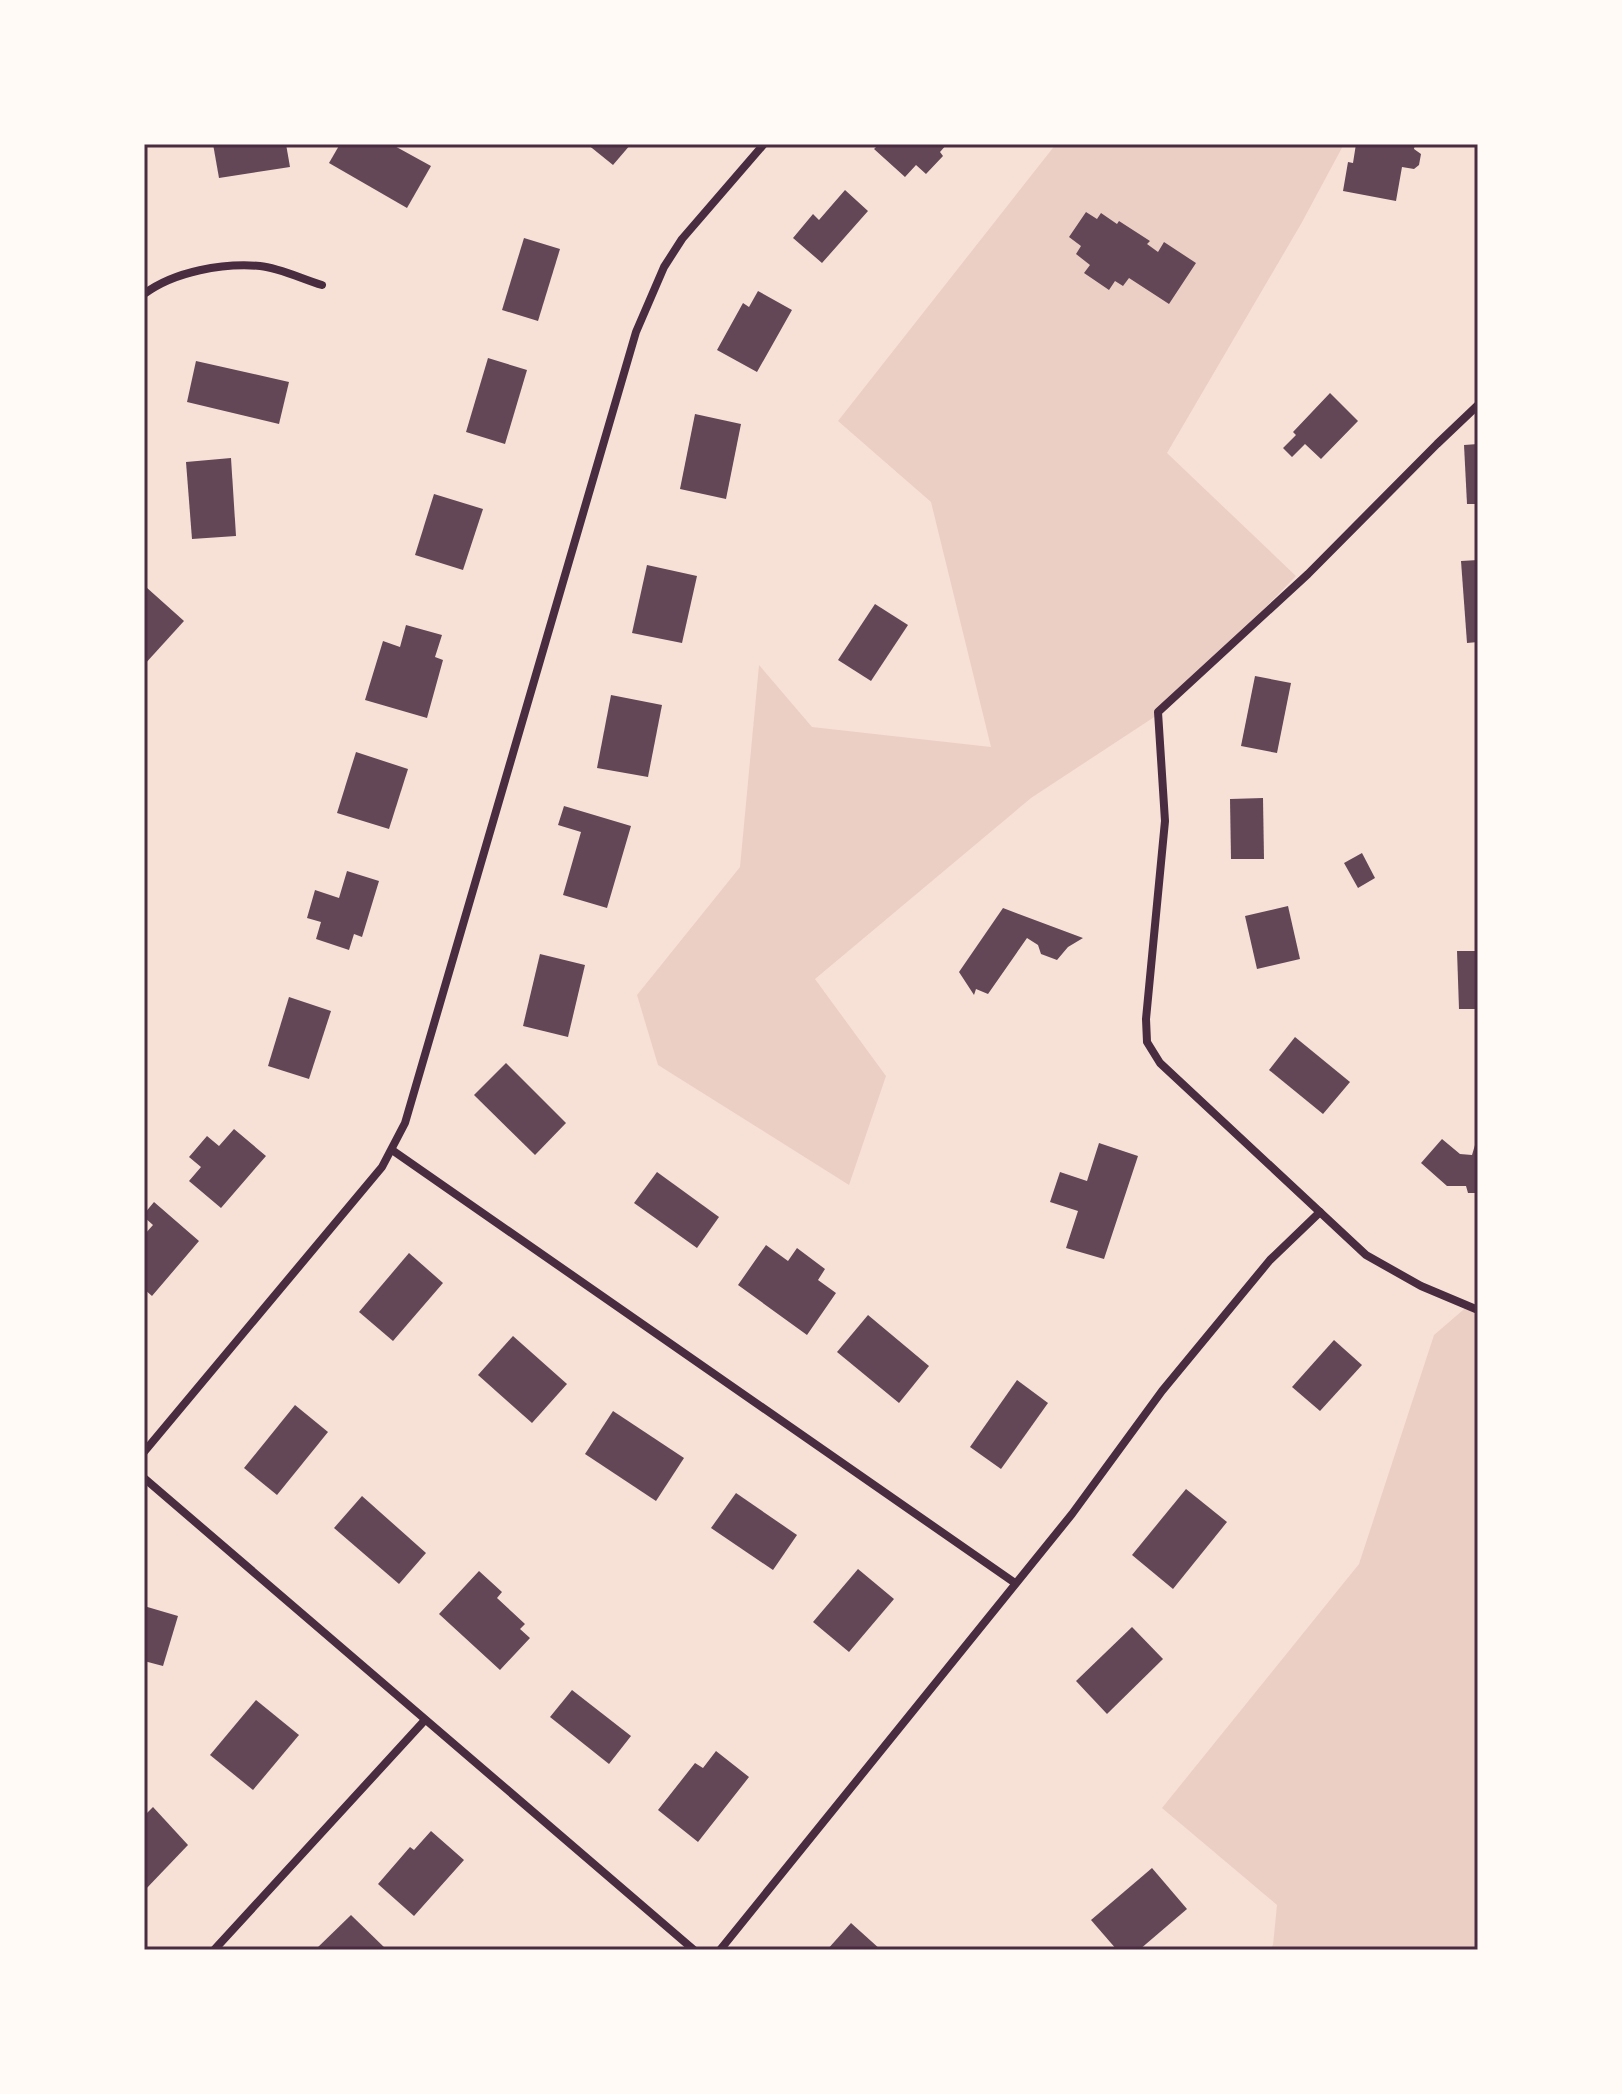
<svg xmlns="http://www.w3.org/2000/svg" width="1622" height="2094" font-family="Barlow,sans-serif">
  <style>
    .green { fill: #ebcfc5 }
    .building { fill: #644757 }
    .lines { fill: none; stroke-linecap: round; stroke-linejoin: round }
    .minor { stroke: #4a2c40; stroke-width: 8 }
    .neatline { fill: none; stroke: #4a2c40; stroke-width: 3 }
  </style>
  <rect width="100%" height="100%" fill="#f7e1d7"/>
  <g class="green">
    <path d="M1056 144H1344L1301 224 1167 453 1296 576 1168 708 1031 798 815 979 886 1076 849 1185 658 1065 637 995 740 867 759 665 812 727 991 747 931 502 838 421Z"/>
    <path d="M1470 1304 1478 1308V1950H1269L1273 1945 1277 1905 1162 1808 1359 1564 1434 1335Z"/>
  </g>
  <g class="building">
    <path d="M213 144H286L290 167 219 178Z"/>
    <path d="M340 144H391L431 166 407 208 329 163Z"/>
    <path d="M587 144H631L613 165Z"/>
    <path d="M879 144H947L940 152 943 156 926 174 916 165 905 177 874 149Z"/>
    <path d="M1356 144H1415L1414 149 1421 154 1419 165 1414 169 1402 167 1396 201 1343 191 1348 162 1353 163Z"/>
    <path d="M845 190 868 211 822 263 793 238 813 214 819 220Z"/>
    <path d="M1086 212 1097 219 1101 213 1117 224 1119 221 1150 241 1147 244 1158 252 1164 242 1196 263 1169 304 1129 278 1123 286 1115 281 1109 290 1084 273 1090 265 1076 254 1081 246 1069 237Z"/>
    <path d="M524 238 560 249 538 321 502 310Z"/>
    <path d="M758 291 792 310 757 372 717 350 743 303 749 307Z"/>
    <path d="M488 358 527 370 505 444 466 432Z"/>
    <path d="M196 361 289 382 279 424 187 402Z"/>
    <path d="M1330 393 1358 421 1321 459 1305 444 1292 457 1283 448 1296 435 1293 432Z"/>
    <path d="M695 414 741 424 726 499 680 489Z"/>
    <path d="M1478 444V504H1467L1464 445Z"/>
    <path d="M231 458 236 536 192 539 186 462Z"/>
    <path d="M434 494 483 509 463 570 415 555Z"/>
    <path d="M1478 560V642L1467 643 1461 561Z"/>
    <path d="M647 565 697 576 682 643 632 633Z"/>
    <path d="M146 587 184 621 144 665V589Z"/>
    <path d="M875 604 908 625 871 681 838 660Z"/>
    <path d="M406 625 442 635 435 657 443 660 427 718 365 700 383 641 400 647Z"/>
    <path d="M1255 676 1291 683 1277 753 1241 746Z"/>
    <path d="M611 695 662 705 648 777 597 768Z"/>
    <path d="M356 752 408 769 389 829 337 813Z"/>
    <path d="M1263 798 1264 859H1231L1230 799Z"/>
    <path d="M564 806 631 826 607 908 563 895 581 832 558 825Z"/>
    <path d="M1362 853 1375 878 1358 888 1344 863Z"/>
    <path d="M347 871 379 881 362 937 354 934 349 950 316 939 321 922 307 918 315 890 339 898Z"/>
    <path d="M1288 906 1300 959 1257 969 1245 916Z"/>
    <path d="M1003 908 1083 938 1068 947 1057 960 1041 954 1038 945 1027 938 988 994 976 989 974 995 959 972Z"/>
    <path d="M1457 951H1478V1009H1459Z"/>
    <path d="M540 954 585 965 568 1037 523 1026Z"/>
    <path d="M289 997 331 1011 309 1079 268 1066Z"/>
    <path d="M1295 1037 1350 1082 1323 1114 1269 1070Z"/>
    <path d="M506 1063 566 1123 535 1155 474 1095Z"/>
    <path d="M234 1129 266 1156 221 1208 189 1181 201 1167 189 1157 207 1136 219 1146Z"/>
    <path d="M1442 1139 1460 1154 1472 1155 1475 1145 1478 1144V1193H1468L1466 1186H1447L1421 1163Z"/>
    <path d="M1099 1143 1138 1156 1104 1259 1066 1248 1078 1211 1050 1202 1060 1172 1087 1181Z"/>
    <path d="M657 1172 719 1217 697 1248 634 1203Z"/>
    <path d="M154 1202 199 1241 152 1296 144 1289V1235L153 1225 144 1217V1214Z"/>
    <path d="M766 1245 788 1261 797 1248 825 1269 818 1280 836 1293 807 1335 738 1285Z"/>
    <path d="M409 1253 443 1283 393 1341 359 1312Z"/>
    <path d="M868 1315 929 1366 899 1403 837 1352Z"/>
    <path d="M513 1336 567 1384 532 1423 478 1375Z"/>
    <path d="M1334 1340 1362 1365 1320 1411 1292 1387Z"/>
    <path d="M1017 1380 1048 1403 1001 1469 970 1447Z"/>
    <path d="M295 1405 328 1432 277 1495 244 1468Z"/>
    <path d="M613 1411 684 1458 656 1501 585 1454Z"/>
    <path d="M1186 1489 1227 1522 1173 1589 1132 1555Z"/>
    <path d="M736 1493 797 1535 773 1570 711 1528Z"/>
    <path d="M362 1496 426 1553 399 1584 334 1528Z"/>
    <path d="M858 1569 894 1599 849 1652 813 1622Z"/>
    <path d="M479 1571 502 1592 497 1598 525 1624 520 1629 530 1638 500 1670 439 1614Z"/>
    <path d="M144 1606 178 1616 163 1666 144 1661Z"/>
    <path d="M1132 1627 1163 1659 1107 1714 1076 1681Z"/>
    <path d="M572 1690 631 1736 609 1764 550 1717Z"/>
    <path d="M256 1700 299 1735 253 1790 210 1755Z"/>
    <path d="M716 1751 749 1777 698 1842 658 1810 695 1763 703 1768Z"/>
    <path d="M153 1807 188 1845 144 1891V1816Z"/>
    <path d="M431 1831 464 1860 414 1916 378 1884 410 1847 414 1850Z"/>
    <path d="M1152 1868 1187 1909 1139 1950H1117L1091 1920Z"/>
    <path d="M351 1915 387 1950H315Z"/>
    <path d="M851 1923 881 1950H827Z"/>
  </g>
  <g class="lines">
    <g class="minor">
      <path d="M144 294C175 271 223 263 260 266 280 268 302 279 322 285"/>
      <path d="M1478 405 1437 444 1308 574 1158 712 1165 821 1146 1019 1147 1042 1160 1063 1366 1255 1421 1286 1478 1310"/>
      <path d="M392 1150 1015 1583"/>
      <path d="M144 1452 382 1167 405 1123 636 332 664 267 682 239 764 144"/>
      <path d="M144 1478 694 1950"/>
      <path d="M214 1950 425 1720"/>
      <path d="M720 1950 1072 1514 1162 1391 1270 1260 1320 1212"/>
    </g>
  </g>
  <rect width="1622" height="2094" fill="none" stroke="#fffaf5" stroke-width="292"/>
  <rect x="146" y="146" width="1330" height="1802" class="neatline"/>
</svg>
